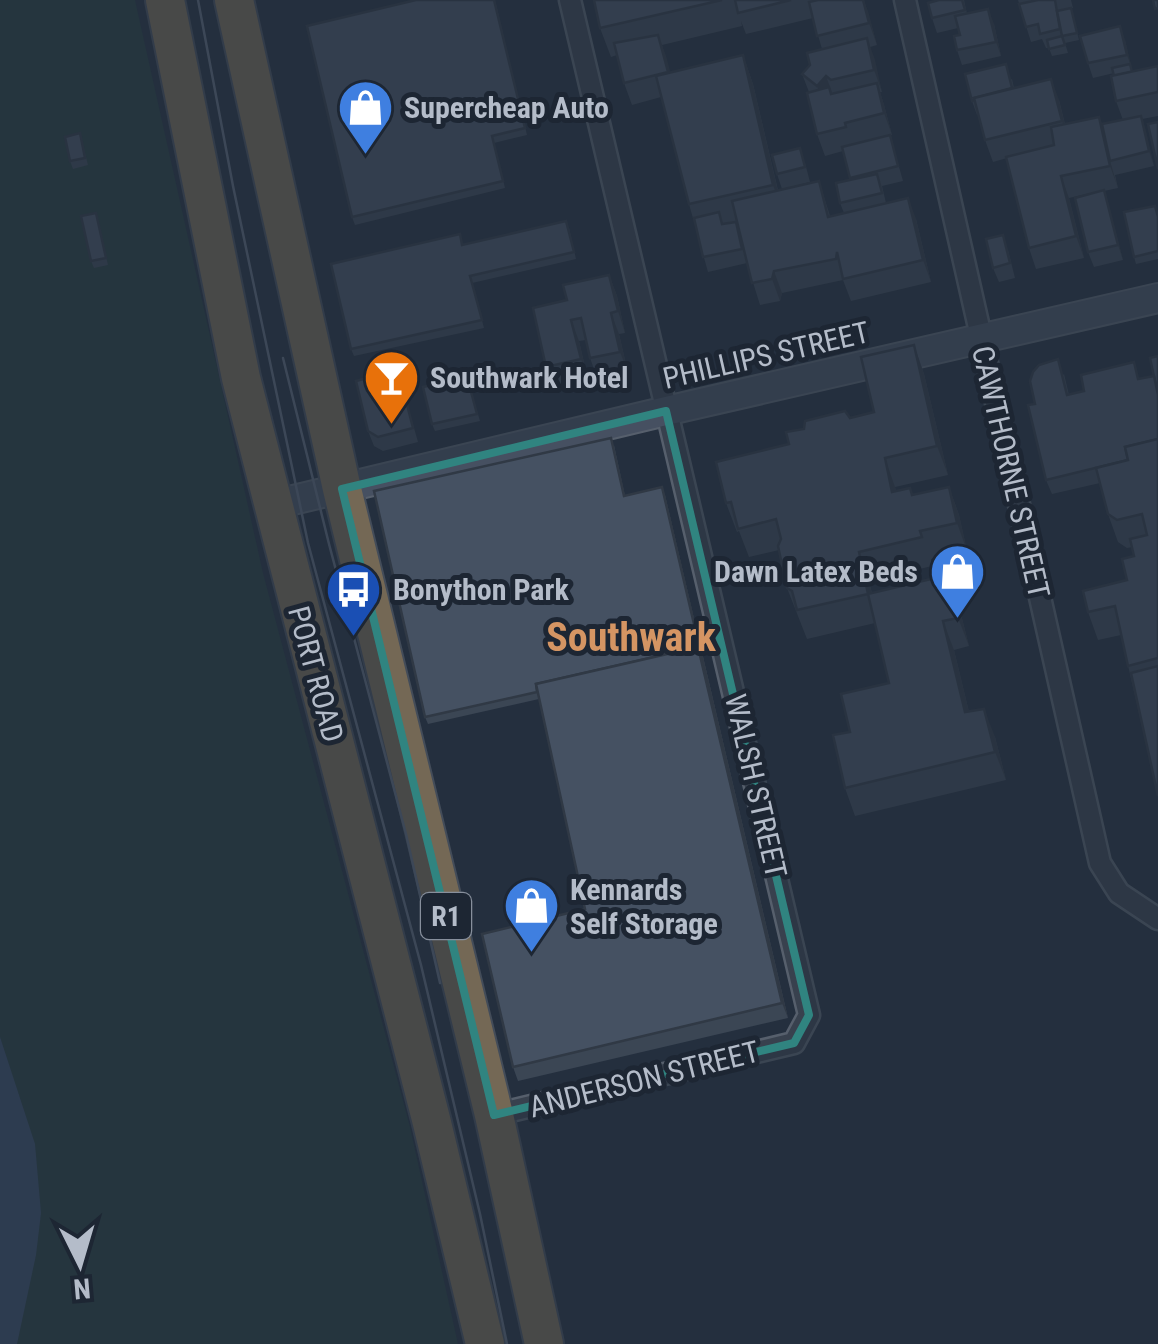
<svg xmlns="http://www.w3.org/2000/svg" width="1158" height="1344" font-family="'Roboto Condensed',sans-serif">
  <style>
    .green { fill: #263c3f }
    .water { fill: #394c67 }
    .lines { fill: none; stroke-linecap: round; stroke-linejoin: round }
    .street-casing { stroke: #565f6c; stroke-width: 25 }
    .secondary-casing { stroke: #565f6c; stroke-width: 32 }
    .highway-casing { stroke: #434c59; stroke-width: 42 }
    .street { stroke: #38414e; stroke-width: 20 }
    .secondary { stroke: #465061; stroke-width: 28 }
    .highway { stroke: #746855; stroke-width: 38 }
    .tram { stroke: #5a6575; stroke-width: 2.5 }
    .wall { fill: #3b4654; fill-rule: evenodd }
    .shaded-wall { fill: #303945 }
    .building { fill: #455162; stroke: #303945; stroke-width: 2.5 }
    .marked { fill: none; stroke: #308480; stroke-width: 8; stroke-linejoin: round }
    .labels { text-anchor: middle; dominant-baseline: central; stroke-width: 10; stroke-linejoin: round; paint-order: stroke }
    .shield { fill: #1d2633; stroke: #878f9c; stroke-width: 2.5 }
    .shield-label { font-size: 28px; font-weight: bold; fill: #b4bcc9 }
    .poi-label { font-size: 30px; font-weight: bold; fill: #b4bcc9; stroke: #1d2633; text-anchor: start }
    .street-label { font-size: 30px; fill: #b4bcc9; stroke: #1d2633 }
    .district-label { font-size: 40px; font-weight: bold; fill: #d59563; stroke: #1d2633 }
  </style>
  <rect width="100%" height="100%" fill="#242f3e"/>
  <path class="green" d="M0 0H135L263 573 410 1127 458 1344H0Z"/>
  <path class="water" d="M0 1037 35 1144 41 1213 36 1255 17 1344H0Z"/>
  <g class="lines">
    <defs>
      <g id="street">
        <path d="M905 0 1100 863 1119 893 1158 919"/>
        <path d="M494 1115 794 1043 809 1015 570 0"/>
      </g>
      <path id="secondary" d="M272 505 666 411 1158 298"/>
      <g id="highway">
        <path d="M165 0 241 378 432 1123 485 1344"/>
        <path d="M234 0 342 489 494 1115 544 1344"/>
      </g>
    </defs>
    <use href="#street" class="street-casing"/>
    <use href="#secondary" class="secondary-casing"/>
    <use href="#highway" class="highway-casing"/>
    <use href="#street" class="street"/>
    <use href="#secondary" class="secondary"/>
    <use href="#highway" class="highway"/>
    <g class="tram">
      <path d="M198 0 233 186 308 543 421 965 480 1214 507 1344"/>
      <path d="M283 358 329 544 406 834 440 983"/>
    </g>
  </g>
  <g class="wall">
    <path d="M495 0 527 135 494 143 505 188 355 225 352 217Z"/>
    <path d="M594 0H864L877 45 870 47 882 92H880L884 105 892 135H890L903 181 882 186 886 203 916 219 931 282 851 301 843 280 782 293 780 301 760 305 747 263 708 272 689 204 661 97 632 105 624 83 617 55 611 57 600 28ZM813 18 822 49 802 74 809 92 817 134 825 156 843 151 850 180 840 203 844 213 830 216 819 181 778 190 753 84 743 55 670 73 662 45 742 26 741 21 746 34Z"/>
    <path d="M939 0H964L967 14 994 24 1001 56 962 65 957 50 960 35 958 28 937 33 932 18Z"/>
    <path d="M1018 0H1071L1073 8H1071L1079 40 1065 43 1068 53 1052 56 1049 48H1046L1042 39 1031 42Z"/>
    <path d="M1125 40 1132 72 1158 66V116L1142 119 1154 166 1115 175 1118 188 1104 191 1123 260 1094 267 1088 252 1095 192 1069 198 1084 258 1036 269 1029 248 1007 158 993 162 985 140 979 115H977L972 101 1012 79 1014 88 1059 100 1065 124 1099 117 1102 124 1123 120 1116 101 1114 73 1093 78 1088 63Z"/>
    <path d="M80 133 88 165 73 169 70 161Z"/>
    <path d="M805 163 810 182 782 189 777 174Z"/>
    <path d="M1158 212V259L1136 264 1134 257Z"/>
    <path d="M96 213 108 265 94 268 91 261Z"/>
    <path d="M569 228 576 259 472 283 484 328 354 356 351 349 463 244Z"/>
    <path d="M1008 250 1015 278 999 282 993 268Z"/>
    <path d="M609 275 617 296 625 333 619 334 628 373 598 380 590 358 586 340 579 341 588 380 554 388 546 367 567 300Z"/>
    <path d="M914 345 924 374 948 475 895 487 896 491 910 488 913 495 949 487 959 515 967 551 931 559 932 566 869 581 872 593 958 603 969 646 954 650 969 712 995 737 1006 780 855 816 845 788 850 732 889 683 875 623 807 639 787 588 779 550 749 557 739 531 737 532 726 503 804 429 874 412Z"/>
    <path d="M1158 356V796L1121 635 1098 640 1088 612 1127 580 1134 556 1132 547 1127 548 1118 542 1108 514 1100 483 1052 494 1046 480 1035 404 1064 374 1069 395 1154 376Z"/>
    <path d="M469 384 480 421 435 431 432 424Z"/>
    <path d="M396 387 398 395 404 393 418 442 383 451 374 446 368 431Z"/>
    <path d="M614 445 625 496 665 495 788 1018 518 1081 513 1067 585 909 539 699 428 724 425 717Z"/>
  </g>
  <g class="shaded-wall">
    <path d="M863 0 868 11 877 45 869 23Z"/>
    <path d="M988 9 994 24 1001 56 996 42Z"/>
    <path d="M1120 26 1125 40 1132 69 1127 55Z"/>
    <path d="M658 35 666 56 676 94 668 72Z"/>
    <path d="M867 38 875 60 882 92 874 70Z"/>
    <path d="M743 55 753 84 783 213 773 185Z"/>
    <path d="M826 76 834 98 825 108 817 86Z"/>
    <path d="M1051 79 1059 100 1069 142 1062 121Z"/>
    <path d="M877 83 884 105 892 135 884 113Z"/>
    <path d="M1141 116 1146 131 1154 166 1149 151Z"/>
    <path d="M1099 117 1107 138 1110 161 1118 188 1110 166Z"/>
    <path d="M1061 176 1069 198 1084 258 1076 236Z"/>
    <path d="M1104 190 1109 205 1123 260 1118 245Z"/>
    <path d="M908 198 916 219 931 282 923 260Z"/>
    <path d="M774 271 782 293 780 301 772 279Z"/>
    <path d="M609 275 617 296 625 333 618 311Z"/>
    <path d="M611 313 619 334 628 373 620 352Z"/>
    <path d="M571 320 579 341 588 380 581 359Z"/>
    <path d="M914 345 924 374 948 475 937 446Z"/>
    <path d="M885 458 895 487 902 521 892 492Z"/>
    <path d="M662 487 665 495 788 1018 782 1003 698 647Z"/>
    <path d="M949 487 959 515 967 551 957 523Z"/>
    <path d="M859 552 869 581 878 622 868 594Z"/>
    <path d="M948 575 958 603 969 646 958 618Z"/>
    <path d="M943 621 954 650 976 741 965 712Z"/>
    <path d="M984 709 995 737 1006 780 995 752Z"/>
  </g>
  <g class="building">
    <path d="M416 0H494L525 128 492 136 503 181 352 217 307 26Z"/>
    <path d="M594 0H722L600 28Z"/>
    <path d="M735 0H791L738 13Z"/>
    <path d="M818 0H863L869 23 817 36 809 2Z"/>
    <path d="M939 0H962L965 10 932 18 928 3Z"/>
    <path d="M1038 0H1055L1060 29 1040 34 1038 24 1026 27 1019 4Z"/>
    <path d="M1153 0H1158V8L1155 9Z"/>
    <path d="M1071 8 1077 33 1062 36 1057 11Z"/>
    <path d="M988 9 996 42 957 50 954 36 960 35 955 16Z"/>
    <path d="M1120 26 1127 55 1088 63 1080 36Z"/>
    <path d="M658 35 668 72 624 83 614 43Z"/>
    <path d="M1062 36 1065 45 1049 49 1047 40Z"/>
    <path d="M867 38 874 70 831 80 826 76 817 86 802 74 810 65 807 53Z"/>
    <path d="M743 55 773 185 689 204 656 76Z"/>
    <path d="M1006 64 1012 88 974 98 975 100 972 101 965 74Z"/>
    <path d="M1130 64 1132 72 1114 76 1112 68Z"/>
    <path d="M1158 66V92L1116 101 1111 76Z"/>
    <path d="M1051 79 1062 121 985 140 974 98Z"/>
    <path d="M877 83 884 113 845 123 846 127 817 134 807 93 829 87 831 94Z"/>
    <path d="M1141 116 1149 151 1110 161 1102 124Z"/>
    <path d="M1099 117 1110 166 1061 176 1076 236 1029 248 1006 157 1054 145 1051 127Z"/>
    <path d="M1158 122V169L1148 124Z"/>
    <path d="M80 133 85 158 70 161 65 137Z"/>
    <path d="M890 135 898 166 850 178 842 147Z"/>
    <path d="M800 148 805 167 777 174 772 155Z"/>
    <path d="M877 174 882 193 840 203 836 183Z"/>
    <path d="M819 181 828 217 908 198 923 260 843 279 837 252 836 259 774 271 772 279 752 283 732 201Z"/>
    <path d="M1104 190 1118 245 1088 252 1075 198Z"/>
    <path d="M1155 206 1158 217V251L1134 257 1124 212Z"/>
    <path d="M719 212 722 224 736 222 742 249 703 257 694 218Z"/>
    <path d="M96 213 106 258 91 261 81 216Z"/>
    <path d="M566 221 574 252 470 276 482 320 351 349 331 264 460 234 462 245Z"/>
    <path d="M1003 235 1010 263 993 268 986 239Z"/>
    <path d="M609 275 618 311 611 313 620 352 590 358 581 318 571 320 581 359 546 367 533 308 567 300 563 285Z"/>
    <path d="M914 345 937 446 885 458 892 492 910 488 912 495 949 487 957 523 920 531 922 537 859 552 868 594 948 575 958 618 943 621 965 712 984 709 995 752 845 788 833 735 850 732 841 694 889 683 868 594 797 610 792 591 787 588 778 546 781 539 776 519 738 529 731 502 726 503 716 462 789 444 786 432 804 429 805 421 845 411 850 418 874 412 861 357Z"/>
    <path d="M1158 356V395L1150 358Z"/>
    <path d="M1058 359 1067 395 1084 391 1081 375 1134 362 1138 379 1154 376 1158 395V439L1125 447 1128 460 1046 480 1028 405 1035 404 1030 381 1033 372 1039 365Z"/>
    <path d="M391 372 397 395 404 393 413 428 378 437 368 431 356 381Z"/>
    <path d="M467 377 477 414 432 424 423 387Z"/>
    <path d="M611 438 624 496 662 487 701 654 698 647 536 684 537 692 425 717 374 491Z"/>
    <path d="M1158 439V658L1128 666 1115 606 1088 612 1083 591 1127 580 1122 559 1134 556 1130 539 1147 535 1142 514 1117 520 1108 514 1096 468 1128 460 1125 447Z"/>
    <path d="M698 647 782 1003 513 1067 482 934 585 909 536 684Z"/>
    <path d="M1158 666V796L1131 673Z"/>
  </g>
  <path d="M0 0H1158V1344H0ZM666 411 809 1015 794 1043 494 1115 342 489Z" fill="#242f3e" fill-opacity=".55" fill-rule="evenodd"/>
  <path class="marked" d="M666 411 809 1015 794 1043 494 1115 342 489Z"/>
  <defs>
    <symbol id="shop-pin" viewBox="-11 -11 22 30"><path d="M0 17L-7.5 6A9.5 9.5 0 1 1 7.5 6Z" fill="#3f7fe0" stroke="#1d2633"/><path d="M-5-2.5h2.3a2.7 3.5 0 0 1 5.4 0H5L5.5 6h-11ZM-1.5-2.5h3a1.5 2.3 0 0 0-3 0Z" fill="#fff"/></symbol>
    <symbol id="bar-pin" viewBox="-11 -11 22 30"><path d="M0 17L-7.5 6A9.5 9.5 0 1 1 7.5 6Z" fill="#e8710a" stroke="#1d2633"/><path d="M-6-5H6L.8 .8V4.5H3.5V6h-7V4.5H-.8V.8Z" fill="#fff"/></symbol>
    <symbol id="bus-pin" viewBox="-11 -11 22 30"><path d="M0 17L-7.5 6A9.5 9.5 0 1 1 7.5 6Z" fill="#1a4fb4" stroke="#1d2633"/><path d="M-5-6H5V4H4V6H2V4H-2V6H-4V4H-5ZM-3.5-4V0h7V-4ZM-3.5 1.2v1.5H-2V1.2ZM2 1.2v1.5H3.5V1.2Z" fill="#fff"/></symbol>
  </defs>
  <g fill-rule="evenodd">
    <use href="#shop-pin" x="334" y="76" width="63" height="86"/>
    <use href="#bar-pin" x="360" y="346" width="63" height="86"/>
    <use href="#shop-pin" x="926" y="540" width="63" height="86"/>
    <use href="#bus-pin" x="322" y="558" width="63" height="86"/>
    <use href="#shop-pin" x="500" y="874" width="63" height="86"/>
  </g>
  <g class="labels">
    <rect class="shield" x="421" y="893" width="50" height="46" rx="8"/>
    <g class="shield-label">
      <text x="446" y="916">R1</text>
    </g>
    <g class="poi-label">
      <text x="404" y="107">Supercheap Auto</text>
      <text x="430" y="377">Southwark Hotel</text>
      <text x="918" y="571" text-anchor="end">Dawn Latex Beds</text>
      <text x="393" y="589">Bonython Park</text>
      <text x="570" y="889">Kennards<tspan x="570" dy="34">Self Storage</tspan></text>
    </g>
    <g class="street-label">
      <text transform="translate(766 355) rotate(-13)">PHILLIPS STREET</text>
      <text transform="translate(1011 472) rotate(77)">CAWTHORNE STREET</text>
      <text transform="translate(316 674) rotate(75)">PORT ROAD</text>
      <text transform="translate(756 786) rotate(77)">WALSH STREET</text>
      <text transform="translate(644 1079) rotate(-14)">ANDERSON STREET</text>
    </g>
    <g class="district-label">
      <text x="631" y="637">Southwark</text>
    </g>
  </g>
  <g transform="translate(80 1264) rotate(175)" stroke="#1d2633" stroke-width="8" paint-order="stroke">
  <path d="M0-8L18 38L0 25L-18 38Z" fill="#b4bcc9"/>
  <text y="-15" font-size="28" font-weight="bold" text-anchor="middle" fill="#b4bcc9">N</text>
  </g>
</svg>
